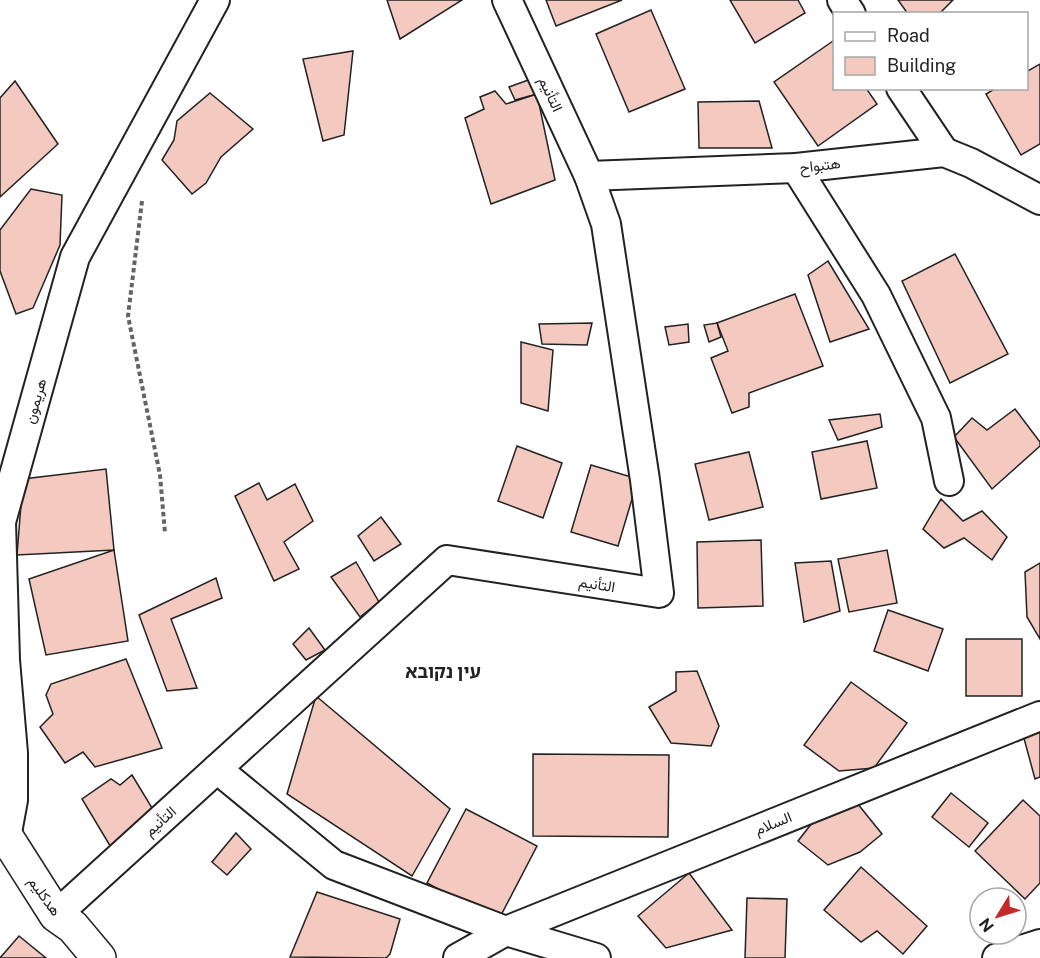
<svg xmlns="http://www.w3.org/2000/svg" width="1040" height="958" font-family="'Public Sans',Vazirmatn,'Noto Sans Hebrew',sans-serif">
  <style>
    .building { fill: #f3c9c0; stroke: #222; stroke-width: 1.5 }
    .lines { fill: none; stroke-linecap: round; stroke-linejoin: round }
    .street-casing { stroke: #222; stroke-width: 32 }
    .secondary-casing { stroke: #222; stroke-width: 36 }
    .path { stroke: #646464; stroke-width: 4; stroke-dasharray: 4.5 3; stroke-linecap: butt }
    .street { stroke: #fff; stroke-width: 28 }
    .secondary { stroke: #fff; stroke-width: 33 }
    .labels { text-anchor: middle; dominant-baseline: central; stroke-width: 4.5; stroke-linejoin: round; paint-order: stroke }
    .street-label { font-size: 15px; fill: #222; stroke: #fff }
    .quarter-label { font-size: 18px; font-weight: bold; fill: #222; stroke: #fff }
  </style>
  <rect width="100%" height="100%" fill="#fff"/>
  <g class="building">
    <path d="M387 0H462L400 39Z"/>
    <path d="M546 0H622L556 26Z"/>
    <path d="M730 0H798L805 13 755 43Z"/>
    <path d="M898 0H953L939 14H908Z"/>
    <path d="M651 10 685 89 629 112 596 34Z"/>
    <path d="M833 41 834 43V88H866L877 104 818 146 774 82Z"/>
    <path d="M353 51 344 135 323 141 303 59Z"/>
    <path d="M1040 64V144L1021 155 986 94 996 88H1026V72Z"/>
    <path d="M542 75 537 94 515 100 509 87Z"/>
    <path d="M15 81 58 144 0 197V98Z"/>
    <path d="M495 91 506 104 537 94 555 180 491 204 465 118 484 109 480 97Z"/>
    <path d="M210 93 253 129 221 157 206 183 192 194 162 160 174 140 177 121Z"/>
    <path d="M759 101 772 148H699L698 102Z"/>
    <path d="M31 189 62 195 60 245 33 308 16 314 0 271V230Z"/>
    <path d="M955 254 1008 354 950 383 902 281Z"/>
    <path d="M828 261 869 329 830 342 808 275Z"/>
    <path d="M795 294 823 366 749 393V407L732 413 711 358 728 351 717 323Z"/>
    <path d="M592 323 587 345 542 344 539 324Z"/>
    <path d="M717 323 721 337 709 342 704 325Z"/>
    <path d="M688 324 689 342 669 345 665 327Z"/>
    <path d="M521 342 553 350 548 411 521 403Z"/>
    <path d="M1015 409 1040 442V446L992 489 954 437 972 418 987 430Z"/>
    <path d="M880 414 882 427 838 440 829 420Z"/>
    <path d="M867 441 877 488 821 499 812 452Z"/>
    <path d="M517 446 562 463 543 518 498 501Z"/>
    <path d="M749 452 763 507 709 520 695 464Z"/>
    <path d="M591 465 638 479 618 546 571 532Z"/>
    <path d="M106 469 114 550 17 555 23 479Z"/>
    <path d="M259 483 267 500 295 484 313 521 284 542 299 569 274 581 235 496Z"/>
    <path d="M941 499 963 521 982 511 1007 537 992 560 964 538 944 548 923 529Z"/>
    <path d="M381 517 401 544 374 561 358 536Z"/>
    <path d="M761 540 763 606 698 608 697 542Z"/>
    <path d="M114 550 128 641 46 655 29 579Z"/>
    <path d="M887 550 897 603 849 612 838 559Z"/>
    <path d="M831 561 840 611 804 622 795 563Z"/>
    <path d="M356 562 379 602 360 617 331 577Z"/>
    <path d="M1040 563V639L1027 617 1025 572Z"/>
    <path d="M216 578 222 598 171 619 197 688 167 691 139 615Z"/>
    <path d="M888 610 943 629 928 671 874 651Z"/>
    <path d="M309 628 325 650 306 660 293 644Z"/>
    <rect x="966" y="639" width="56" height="57"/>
    <path d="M126 659 162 748 95 767 83 752 65 763 40 727 53 714 46 695 51 684Z"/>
    <path d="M697 671 719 726 711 746 671 743 649 707 676 691V672Z"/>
    <path d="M851 682 907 723 874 768 839 771 804 745Z"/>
    <path d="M316 696 450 809 412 876 287 794Z"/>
    <path d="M1040 726V777L1035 779 1022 731Z"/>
    <path d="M533 754 669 755 668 837 533 836Z"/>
    <path d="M132 775 160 821 118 859 82 799 111 779 120 785Z"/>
    <path d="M951 793 988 823 969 847 932 817Z"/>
    <path d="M1023 800 1040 816V883L1025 899 975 851Z"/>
    <path d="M857 803 882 834 860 852 828 865 798 841 816 818Z"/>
    <path d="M466 809 537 846 498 921 427 883Z"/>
    <path d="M236 833 251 849 227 875 212 862Z"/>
    <path d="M861 867 927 926 903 954 877 931 861 942 824 910Z"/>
    <path d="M689 873 732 930 666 948 638 916Z"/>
    <path d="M317 892 400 919 390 954 386 958 290 957Z"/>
    <path d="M747 898 787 899 785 958H745Z"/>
    <path d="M19 936 46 958H0Z"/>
  </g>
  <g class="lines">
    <defs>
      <g id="street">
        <path d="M842 0 851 14"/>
        <path d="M901 88 944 152"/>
        <path d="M796 168 876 295 936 418 949 481"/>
        <path d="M589 176 796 168 944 152 971 163 1040 200"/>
        <path d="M217 769 334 865 506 931 596 958"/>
        <path d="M6 838 13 800V753L5 660 1 522 75 257 215 0"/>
        <path d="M56 915 447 560 659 593 645 480 606 224 589 176 507 0"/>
        <path d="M458 958 506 931 1040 716"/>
        <path d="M997 958 1040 944"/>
      </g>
      <path id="secondary" d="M0 827 56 915 73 927 99 958"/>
    </defs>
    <use href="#street" class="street-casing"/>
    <use href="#secondary" class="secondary-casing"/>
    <path class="path" d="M142 201 128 316 160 475 165 533"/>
    <use href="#street" class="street"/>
    <use href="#secondary" class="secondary"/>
  </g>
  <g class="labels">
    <g class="street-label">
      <text transform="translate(551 94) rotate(65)">التأنيم</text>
      <text transform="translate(820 165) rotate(-7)">هتبواح</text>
      <text transform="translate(35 401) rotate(-74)">هريمون</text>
      <text transform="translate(597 584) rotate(9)">التأنيم</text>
      <text transform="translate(160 821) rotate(-42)">التأنيم</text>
      <text transform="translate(773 823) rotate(-22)">السلام</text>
      <text transform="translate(45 896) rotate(54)">هدكليم</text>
    </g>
    <g class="quarter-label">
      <text x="443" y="671">עין נקובא</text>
    </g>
  </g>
  <rect x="833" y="12" width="195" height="78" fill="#ffffff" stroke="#a7a7a7" stroke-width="1.5"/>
  <rect x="845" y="32" width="30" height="9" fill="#ffffff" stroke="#a7a7a7" stroke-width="1.5"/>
  <text x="887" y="42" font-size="18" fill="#222222">Road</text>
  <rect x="845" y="57" width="30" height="18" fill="#f3c9c0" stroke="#a7a7a7" stroke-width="1.5"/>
  <text x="887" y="72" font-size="18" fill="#222222">Building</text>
  <g transform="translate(998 916) rotate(232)"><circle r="28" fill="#ffffff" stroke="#a7a7a7" stroke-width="1.5"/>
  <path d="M0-4.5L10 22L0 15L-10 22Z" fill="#c62828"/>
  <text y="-9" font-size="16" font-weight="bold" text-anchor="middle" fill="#222222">N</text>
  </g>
</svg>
